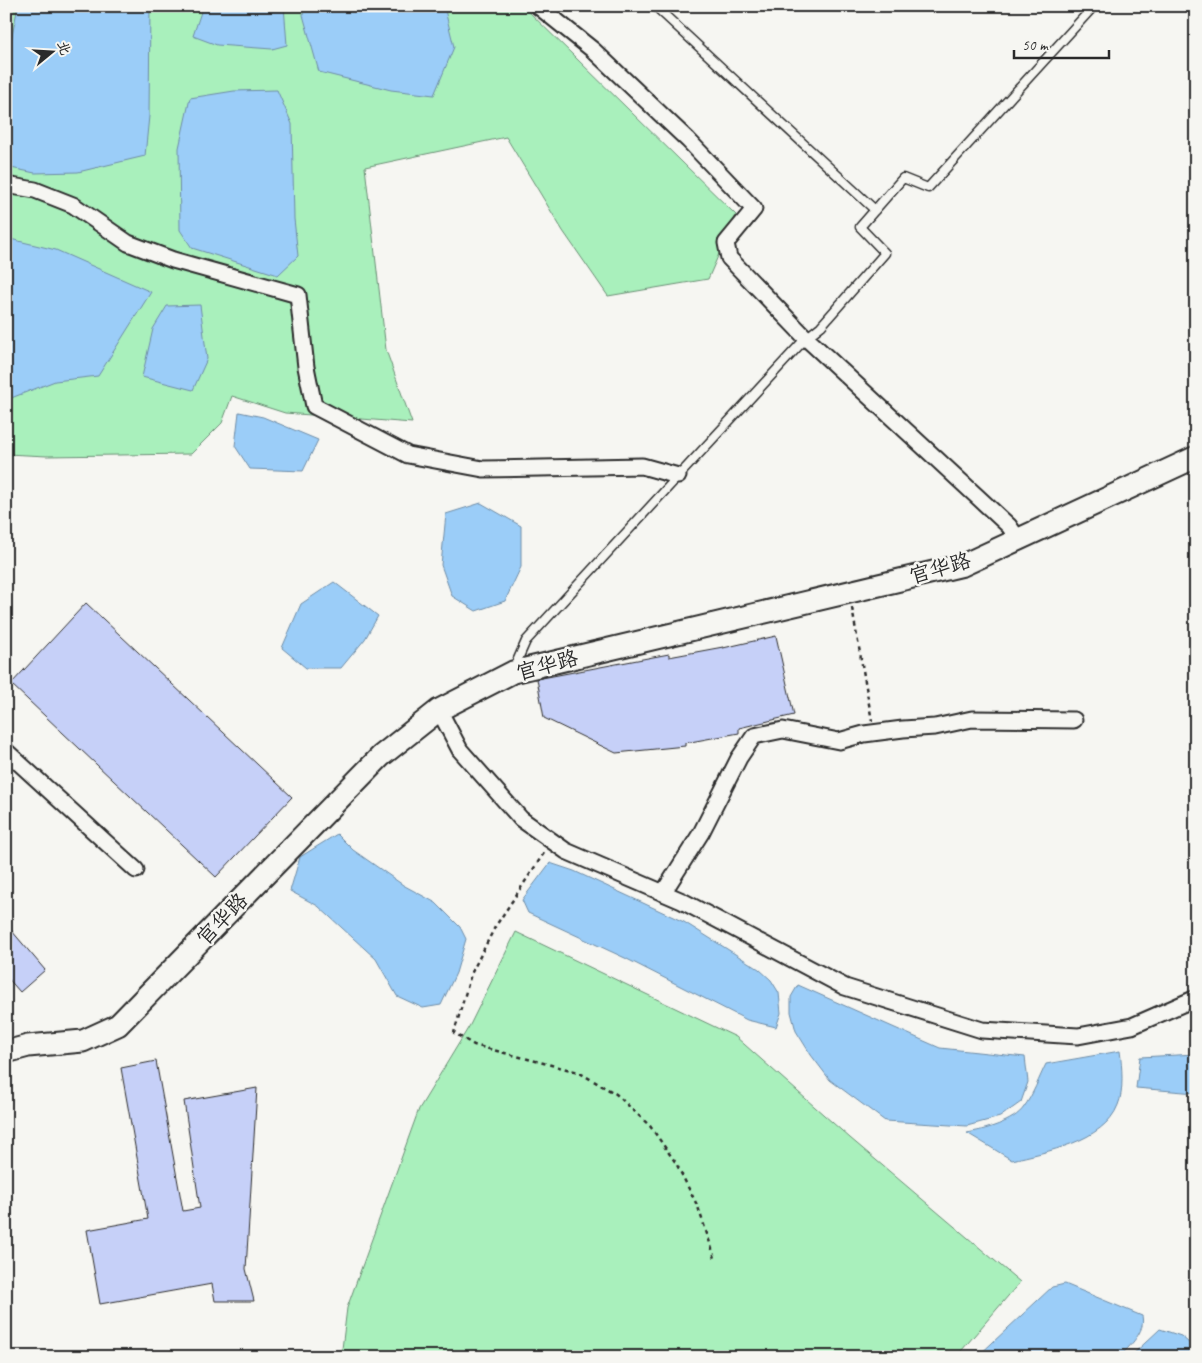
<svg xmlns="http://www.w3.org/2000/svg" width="1202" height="1363" font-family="Caveat,'LXGW WenKai TC',sans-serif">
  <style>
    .green { fill: #a9f0bc; stroke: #6a8e74 }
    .water { fill: #9bcdf8; stroke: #6e8ca6 }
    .building { fill: #c6d0f8; stroke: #2b2b2b }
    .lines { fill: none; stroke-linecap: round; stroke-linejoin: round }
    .service-casing { stroke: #2b2b2b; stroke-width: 11 }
    .minor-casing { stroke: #2b2b2b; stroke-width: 19 }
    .secondary-casing { stroke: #2b2b2b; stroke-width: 25 }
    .path { stroke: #2b2b2b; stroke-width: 2.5; stroke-dasharray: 4 4; stroke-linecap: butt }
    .service { stroke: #f6f6f2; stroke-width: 8 }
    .minor { stroke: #f6f6f2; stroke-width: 15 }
    .secondary { stroke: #f6f6f2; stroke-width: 21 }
    .labels { text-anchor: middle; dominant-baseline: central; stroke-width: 5; stroke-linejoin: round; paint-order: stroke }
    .street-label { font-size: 21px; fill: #2b2b2b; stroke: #f6f6f2 }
  </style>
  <rect width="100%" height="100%" fill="#f6f6f2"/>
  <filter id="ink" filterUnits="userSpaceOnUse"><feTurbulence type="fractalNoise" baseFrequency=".02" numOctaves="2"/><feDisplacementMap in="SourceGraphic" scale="10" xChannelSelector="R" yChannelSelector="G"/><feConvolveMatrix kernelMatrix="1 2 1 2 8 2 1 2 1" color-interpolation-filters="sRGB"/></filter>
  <g filter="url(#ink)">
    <g class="green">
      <path d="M6 6H523L736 215 708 279 608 296 563 231 506 137 365 167 386 350 412 423 285 413 232 396 222 423 191 454 47 456 6 454Z"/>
      <path d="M516 932 736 1037 850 1138 1020 1282 956 1357H341L347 1308 419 1109 470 1025Z"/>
    </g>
    <g class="water">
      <path d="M18 6H150L149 116 145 156 78 172 35 173 6 167V66Z"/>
      <path d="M203 6H284L287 45 272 49 217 45 193 36Z"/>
      <path d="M304 6H444L454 47 434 95 391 90 319 72 303 15Z"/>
      <path d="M277 90 292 124 294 219 298 256 278 275 192 248 180 230 179 148 190 98 234 91Z"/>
      <path d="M6 238 56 250 151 292 98 376 55 381 6 400Z"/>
      <path d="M200 305 207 359 193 390 142 377 153 329 167 306Z"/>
      <path d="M239 412 263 417 318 440 303 471 250 469 235 446Z"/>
      <path d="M481 503 521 526V567L505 601 476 611 452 596 441 565 446 514Z"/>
      <path d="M334 582 378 616 365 639 341 668H306L282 648 301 604Z"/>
      <path d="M337 834 353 850 403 885 436 903 460 927 466 939 456 973 441 1005 423 1008 397 996 376 959 318 906 290 891 300 857Z"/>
      <path d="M550 863 574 871 684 922 759 969 771 980 779 993 781 1013 776 1027 747 1020 625 958 528 913 522 900Z"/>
      <path d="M798 985 940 1048 1025 1057 1028 1082 1021 1102 1000 1117 967 1126 885 1121 830 1080 811 1055 796 1031 791 1012V997Z"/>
      <path d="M1120 1051C1122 1065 1124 1092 1118 1105 1104 1142 1045 1152 1012 1160L967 1133C984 1130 1014 1122 1024 1107 1033 1095 1039 1078 1046 1064Z"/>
      <path d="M1196 1054V1093L1136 1088 1140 1057Z"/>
      <path d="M1065 1284 1142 1316C1146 1332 1129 1346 1120 1357H977L1052 1287Z"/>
      <path d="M1160 1329 1181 1336 1196 1349V1357H1130Z"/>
    </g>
    <g class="building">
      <path d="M86 603 292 797 216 877 11 684Z"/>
      <path d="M776 636 794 715 739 728V733L685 743V746L616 753 544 718 537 679 669 654V657L723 647V648Z"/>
      <path d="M6 924 45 970 20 992 6 976Z"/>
      <path d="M156 1061 183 1211 200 1208 184 1101 257 1088 246 1269 254 1301H215L212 1284 100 1304 87 1230 148 1219 121 1068Z"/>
    </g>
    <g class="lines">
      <defs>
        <g id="service">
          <path d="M655 6 875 210"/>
          <path d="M514 668 526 641 806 338 821 326 885 253 860 227 903 178 928 188 1094 6"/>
        </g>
        <g id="minor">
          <path d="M538 6 593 50 688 140 754 209 726 243 729 258 806 338 1009 526 1018 539"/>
          <path d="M6 185 35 190 73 205 128 243 173 260 298 295 306 367 314 406 408 455 483 469 642 466 678 476"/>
          <path d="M439 710 460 750 521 819 566 851 682 901 845 987 982 1030 1078 1036 1132 1026 1196 998"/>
          <path d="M6 751 136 870"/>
          <path d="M663 893 701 833 739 758 754 736 783 730 839 741 864 734 903 729 935 727 972 719 1074 720"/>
        </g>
        <path id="secondary" d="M6 1052 28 1046 83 1041 118 1025 381 756 439 710 513 672 963 565 1196 457"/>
      </defs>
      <use href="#service" class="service-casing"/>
      <use href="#minor" class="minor-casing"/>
      <use href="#secondary" class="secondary-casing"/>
      <g class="path">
        <path d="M852 608 872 721"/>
        <path d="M544 853 495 927 471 974 454 1033 474 1045 578 1072 616 1094 650 1126 676 1163 698 1207 716 1261"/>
      </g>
      <use href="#service" class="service"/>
      <use href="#minor" class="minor"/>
      <use href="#secondary" class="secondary"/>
    </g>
  </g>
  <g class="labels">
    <g class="street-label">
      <text transform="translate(940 568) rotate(-16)">官华路</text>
      <text transform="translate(547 665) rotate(-15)">官华路</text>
      <text transform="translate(222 919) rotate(-46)">官华路</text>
    </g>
  </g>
  <rect width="1202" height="1363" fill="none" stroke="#f6f6f2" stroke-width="25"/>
  <rect x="12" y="12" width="1177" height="1338" fill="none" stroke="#2b2b2b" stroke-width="2" filter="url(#ink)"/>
  <g transform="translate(52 52) rotate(72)" stroke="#f6f6f2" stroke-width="4" paint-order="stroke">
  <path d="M0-4L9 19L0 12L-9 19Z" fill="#2b2b2b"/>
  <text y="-8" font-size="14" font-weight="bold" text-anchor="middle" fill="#2b2b2b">北</text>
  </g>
  <path d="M1014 50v8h95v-8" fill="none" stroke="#2b2b2b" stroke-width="2.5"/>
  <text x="1022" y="50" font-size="15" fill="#2b2b2b" stroke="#f6f6f2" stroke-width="4" paint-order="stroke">50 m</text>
</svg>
